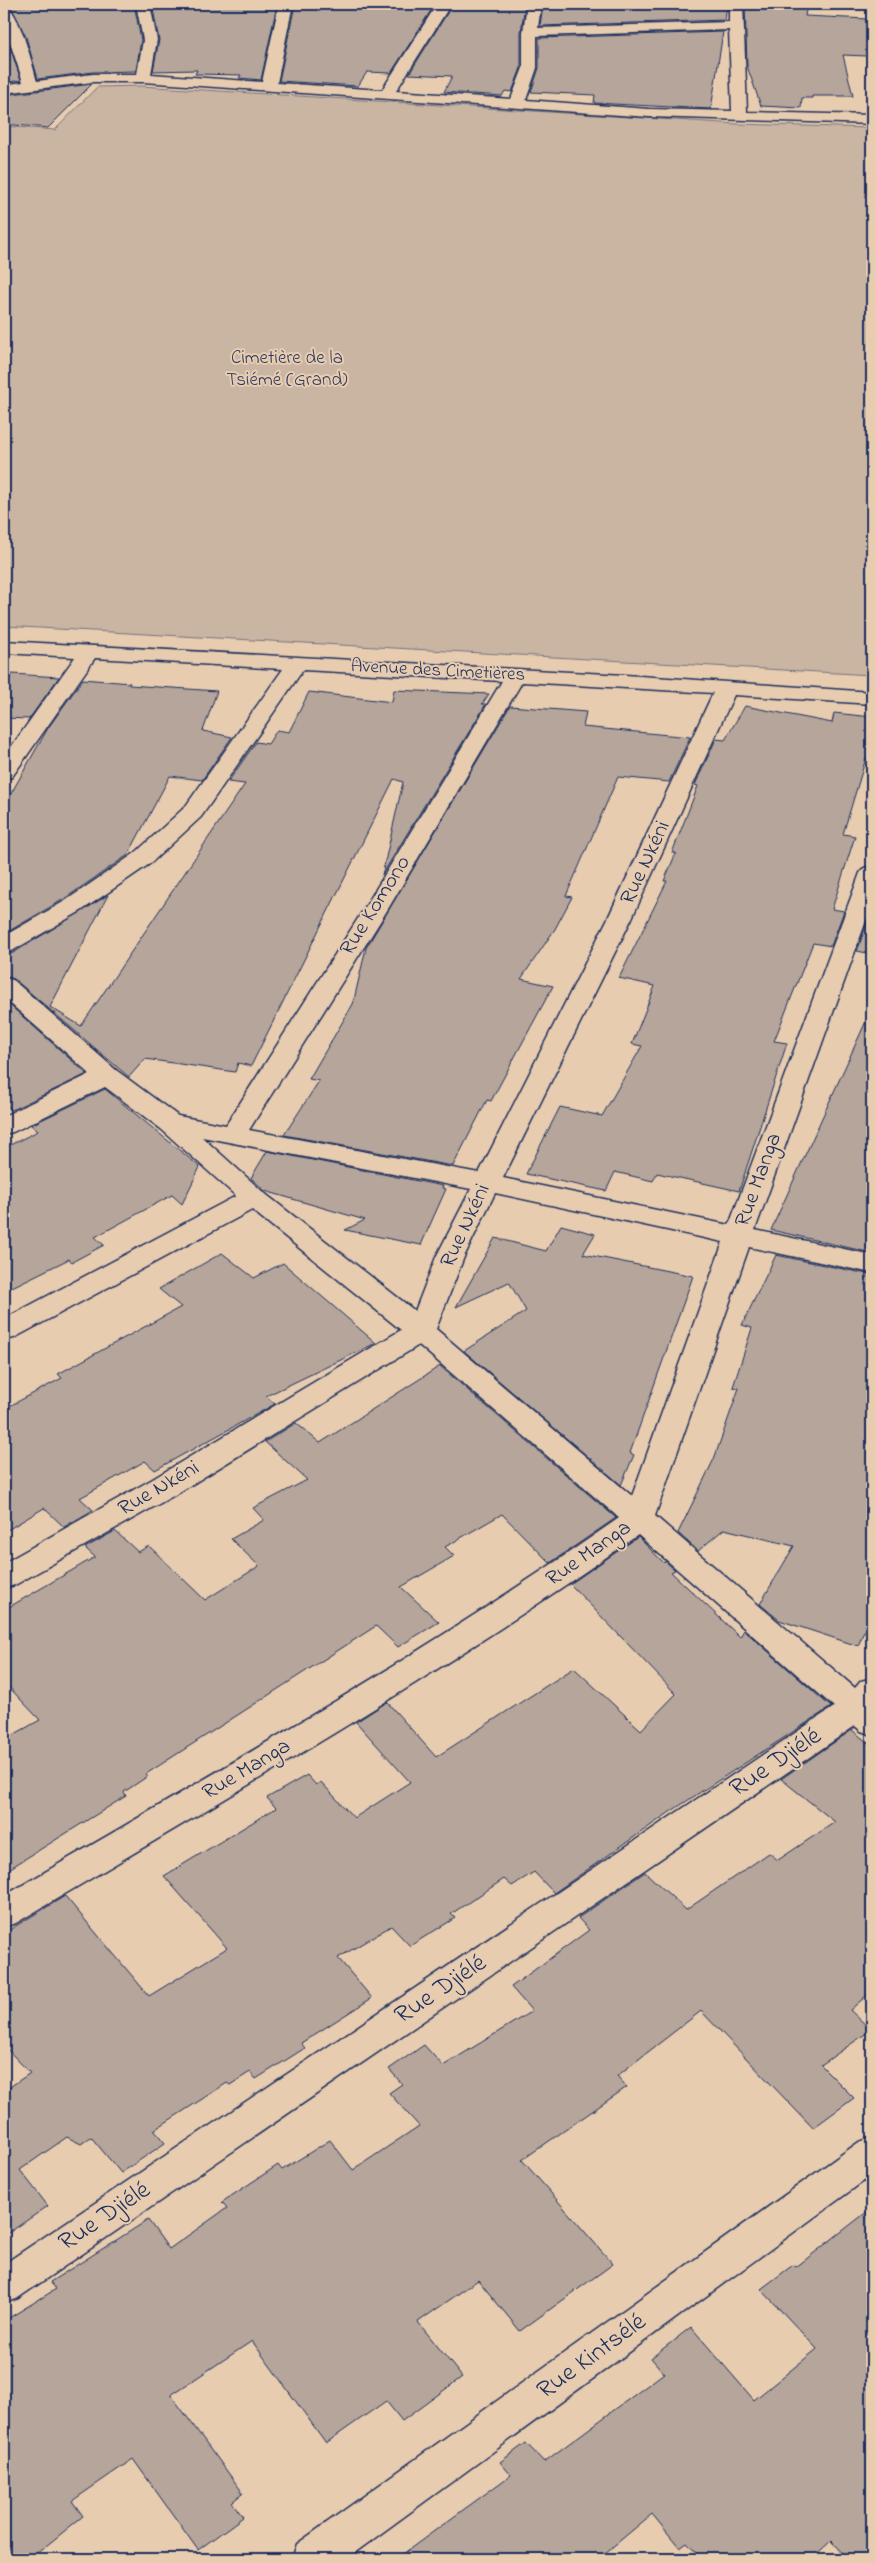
<svg xmlns="http://www.w3.org/2000/svg" width="876" height="2563" font-family="'Indie Flower',sans-serif">
  <style>
    .green { fill: #cab5a3; stroke: #727280 }
    .building { fill: #b5a59b; stroke: #1b2f5e }
    .lines { fill: none; stroke-linecap: round; stroke-linejoin: round }
    .street-casing { stroke: #1b2f5e; stroke-width: 3 }
    .street { fill: #e8ccaf; fill-rule: evenodd }
    .labels { text-anchor: middle; dominant-baseline: central; stroke-width: 4; stroke-linejoin: round; paint-order: stroke }
    .far-park-label { font-size: 19px; fill: #2c3c65; stroke: #e8ccaf }
    .far-street-label { font-size: 19px; fill: #1b2f5e; stroke: #e8ccaf }
    .street-label { font-size: 22px; fill: #1b2f5e; stroke: #e8ccaf }
    .near-street-label { font-size: 26px; fill: #1b2f5e; stroke: #e8ccaf }
  </style>
  <rect width="100%" height="100%" fill="#e8ccaf"/>
  <filter id="ink" filterUnits="userSpaceOnUse"><feTurbulence type="fractalNoise" baseFrequency=".02" numOctaves="2"/><feDisplacementMap in="SourceGraphic" scale="10" xChannelSelector="R" yChannelSelector="G"/><feConvolveMatrix kernelMatrix="1 2 1 2 8 2 1 2 1" color-interpolation-filters="sRGB"/></filter>
  <g filter="url(#ink)">
    <path class="green" d="M141 86 738 124 872 128V675L4 626V126L55 130 97 87Z"/>
    <g class="building">
      <path d="M47 4H134L141 40 136 71 93 72 38 79 26 37 11 7Z"/>
      <path d="M152 4 277 5 261 80 239 78 241 75 195 74 197 70 153 71 159 40Z"/>
      <path d="M331 4H435L391 73 367 72 358 86 279 81 295 5Z"/>
      <path d="M453 4H525L521 32V68L512 92 505 91 502 96 444 92 452 76 409 74Z"/>
      <path d="M543 4H727L725 20 540 26Z"/>
      <path d="M745 4H807L805 16 867 19V56L843 55 853 96H812V98H802L801 108 761 106 747 66Z"/>
      <path d="M4 29 21 80 4 83Z"/>
      <path d="M723 32 711 109 594 103 595 95 531 92 539 68V38Z"/>
      <path d="M92 84 48 128 4 124V95Z"/>
      <path d="M12 674 59 677 29 719 4 718V687Z"/>
      <path d="M83 679 130 683 129 685 217 691 203 731 232 737 202 780 170 776 128 855 64 899 4 934V806L48 728Z"/>
      <path d="M394 690 489 694 482 704H486L382 875 403 782 394 779 251 1066 238 1063 235 1072 145 1059 129 1077 14 979 4 976V955L13 953 108 895 50 1007 81 1026 245 784 228 782 256 742 268 744 277 730 289 732 309 692 392 702Z"/>
      <path d="M510 706 586 712 583 727 690 737 669 782 618 777 566 896 572 897 555 929 521 979 553 986 491 1101 487 1100 453 1166 284 1135 319 1081 309 1079 353 1004 366 948Z"/>
      <path d="M745 706 832 723 834 713 872 717V760L866 758 843 834 855 836 832 909 844 911 831 946 813 943 774 1041 787 1043 739 1191 657 1173 653 1181 615 1172 606 1191 526 1174 560 1107 602 1116 642 1046 632 1044 655 986 619 978 667 881H664L676 853H672L698 786 695 785 716 739 725 740Z"/>
      <path d="M870 915 872 916V954L857 951Z"/>
      <path d="M4 1000 87 1074 12 1110 4 1103Z"/>
      <path d="M872 1008V1253L771 1230Z"/>
      <path d="M105 1089 200 1167 182 1204 172 1195 95 1237 104 1245 72 1262 69 1259 4 1291V1148L38 1131 31 1125Z"/>
      <path d="M267 1151 443 1186 442 1188 446 1189 421 1245 345 1230 365 1220 265 1191 251 1178Z"/>
      <path d="M561 1225 595 1234 583 1254 693 1276 630 1453 634 1455 621 1485 464 1351 526 1311 509 1282 456 1307 495 1238 546 1251Z"/>
      <path d="M222 1253 254 1278 283 1263 376 1343 266 1396 275 1404 155 1470 145 1461 80 1498 93 1510 64 1527 44 1508 4 1532V1409L62 1378 58 1374 181 1307 159 1289Z"/>
      <path d="M776 1255 872 1275V1633L864 1631 858 1646 779 1620 760 1604 794 1546 724 1529 698 1551 678 1533 714 1459 739 1388 733 1387 752 1328 742 1325Z"/>
      <path d="M440 1366 616 1518 550 1563 502 1514 445 1547 454 1556 401 1587 439 1622 398 1647 376 1626 146 1774 148 1776 124 1792 126 1796 4 1872V1740L40 1720 4 1682V1610L95 1557 85 1548 115 1531 138 1552 149 1546 205 1600 259 1566 231 1539 264 1520 253 1508 307 1480 265 1442 296 1423 320 1443Z"/>
      <path d="M638 1537 664 1563 665 1561 675 1570 671 1572 740 1637 744 1630 831 1707 670 1812 554 1893 534 1872 512 1886 504 1879 451 1914 455 1918 410 1946 391 1926 338 1958 372 1998 301 2043 305 2048 256 2079 250 2072 230 2085 227 2083 154 2130 165 2143 121 2173 91 2137 81 2144 67 2137 20 2170 48 2206 4 2236V2091L30 2073 4 2046V1933L65 1896 149 1996 227 1948 164 1876 276 1808 267 1798 307 1775 316 1785 321 1782 354 1818 410 1782 356 1722 387 1702 436 1757 574 1668 641 1730 676 1694 570 1584Z"/>
      <path d="M852 1730 872 1746V1991L850 2010 871 2030 821 2065 854 2098 813 2128 701 2011 617 2076 627 2087 522 2160 613 2264 520 2331 478 2280 418 2322 462 2377 402 2421 386 2401 326 2443 252 2341 171 2395 243 2493 232 2502 243 2517 198 2550 133 2459 72 2501 83 2516 30 2559H4V2321L56 2289 50 2282 148 2220 169 2249 227 2208 222 2202 278 2165 282 2170 330 2140 353 2170 419 2126 389 2093 402 2084 389 2069 424 2045 443 2066 532 2011 511 1987 589 1930 578 1918 645 1872 686 1910 769 1853 778 1860 835 1822 781 1779Z"/>
      <path d="M872 2208V2559H849L832 2541 812 2559H702L687 2543 680 2548 652 2514 598 2559H396L511 2475 500 2462 526 2443 544 2462 664 2373 651 2358 691 2327 754 2400 817 2349 761 2289 793 2265 796 2267Z"/>
    </g>
    <g class="lines">
      <defs>
        <g id="street">
          <path d="M4 4C18 7 33 66 37 81L93 74H137L143 40 136 4H150L157 40 151 74 262 82 279 4H293L277 83 382 90 437 4H451L396 91 511 99 523 68V32L527 4H541L538 28 729 22V4H743L747 112 872 115V124L649 117 143 82H93L4 93V85L23 82 4 24ZM729 30 732 111 649 109 526 100 537 68V36Z"/>
          <path d="M4 641 625 675 872 692V704L734 695 632 918 503 1178 729 1225 860 873 864 868 872 866V904L755 1230 872 1255V1273L749 1247 655 1516 855 1688 861 1681 872 1678V1735L861 1731 855 1726 18 2298 4 2303V2264L834 1707 638 1535C439 1676 226 1798 16 1923L4 1927V1896C211 1775 422 1656 619 1518L419 1345 173 1496 15 1585 4 1588V1563L151 1480 401 1330 252 1210 14 1338 4 1340V1319L236 1196 161 1129 105 1087 13 1132 4 1134V1116L90 1074 4 998V978L13 980 116 1070 178 1116 226 1125 364 909 502 681 303 670 201 817 151 863 81 911 12 951 4 953V936L65 901 135 853 185 807 283 669 95 658 12 777 4 779V757L75 657 4 653ZM522 682 713 693 608 918 479 1173 249 1130 388 909ZM202 1137 471 1189 436 1257 415 1311 263 1192ZM495 1193 723 1242 632 1496 436 1329 464 1257Z"/>
          <path d="M872 2137V2175L346 2559H292L297 2544 859 2142Z"/>
        </g>
      </defs>
      <use href="#street" class="street-casing"/>
      <use href="#street" class="street"/>
    </g>
  </g>
  <g class="labels">
    <g class="far-park-label">
      <text x="287" y="358">Cimetière de la<tspan x="287" dy="22">Tsiémé (Grand)</tspan></text>
    </g>
    <g class="far-street-label">
      <text transform="translate(438 671) rotate(3)">Avenue des Cimetières</text>
    </g>
    <g class="street-label">
      <text transform="translate(646 863) rotate(-65)">Rue Nkéni</text>
      <text transform="translate(376 906) rotate(-58)">Rue Komono</text>
      <text transform="translate(759 1180) rotate(-70)">Rue Manga</text>
      <text transform="translate(466 1226) rotate(-65)">Rue Nkéni</text>
      <text transform="translate(159 1489) rotate(-30)">Rue Nkéni</text>
      <text transform="translate(589 1554) rotate(-35)">Rue Manga</text>
      <text transform="translate(247 1770) rotate(-31)">Rue Manga</text>
    </g>
    <g class="near-street-label">
      <text transform="translate(776 1763) rotate(-34)">Rue Djiélé</text>
      <text transform="translate(441 1990) rotate(-34)">Rue Djiélé</text>
      <text transform="translate(105 2217) rotate(-34)">Rue Djiélé</text>
      <text transform="translate(592 2357) rotate(-36)">Rue Kintsélé</text>
    </g>
  </g>
  <rect width="876" height="2563" fill="none" stroke="#e8ccaf" stroke-width="20"/>
  <rect x="10" y="10" width="856" height="2543" fill="none" stroke="#1b2f5e" stroke-width="2" filter="url(#ink)"/>
</svg>
